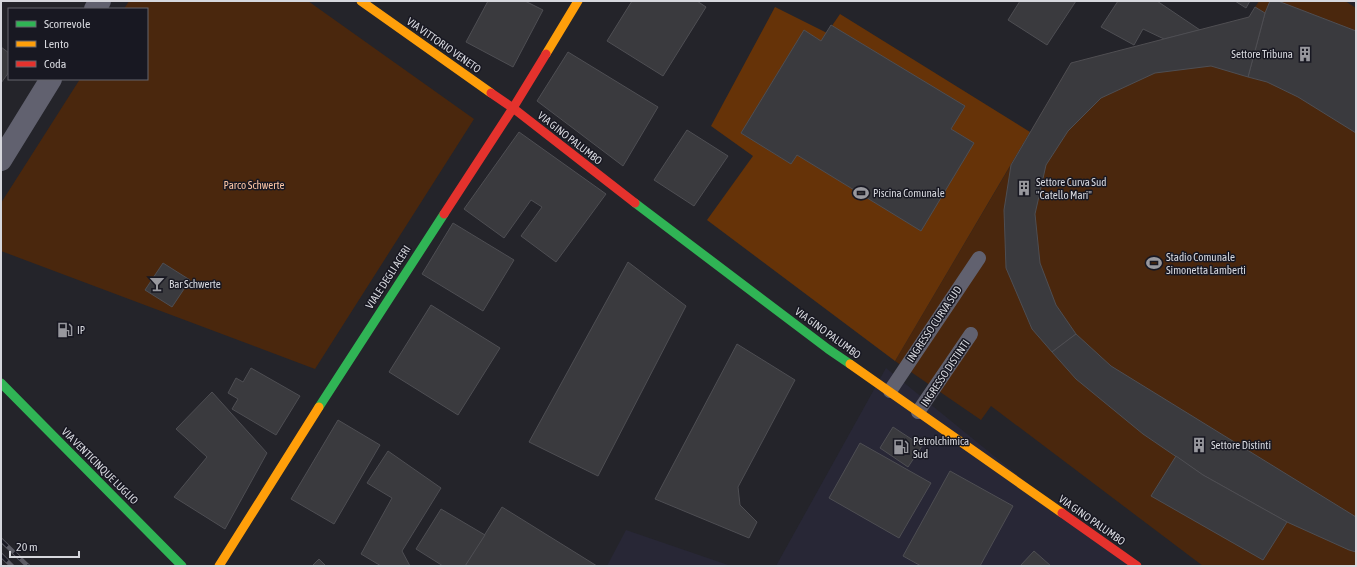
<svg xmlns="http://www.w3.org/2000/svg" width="1357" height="567" font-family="'Asap Condensed',sans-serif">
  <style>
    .built { fill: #282736 }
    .green { fill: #4a270d }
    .water { fill: #663308 }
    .building { fill: #3a3a3e; stroke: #4e4e53 }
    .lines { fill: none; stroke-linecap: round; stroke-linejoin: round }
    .lane { stroke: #61616f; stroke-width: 14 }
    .street { stroke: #61616f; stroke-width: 22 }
    .fast { stroke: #30b455; stroke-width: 9 }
    .slow { stroke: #ff9f0a; stroke-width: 9 }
    .jam { stroke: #e5322d; stroke-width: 9 }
    .rail-casing { stroke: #5b5b64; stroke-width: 4.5 }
    .rail { stroke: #181822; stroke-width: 3; stroke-dasharray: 9; stroke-linecap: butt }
    .labels { text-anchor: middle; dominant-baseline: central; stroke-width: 3; stroke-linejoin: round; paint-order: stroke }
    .street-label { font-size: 11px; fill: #d6d7dd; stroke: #181822 }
    .poi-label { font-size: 11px; fill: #d6d7dd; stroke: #181822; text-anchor: start }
    .park-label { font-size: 11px; fill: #fbc5a4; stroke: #181822 }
  </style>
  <rect width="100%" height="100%" fill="#24242a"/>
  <g class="built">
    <path d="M886 368 1129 566H776Z"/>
    <path d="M626 530 731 566H607Z"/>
  </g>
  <g class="green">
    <path d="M129 1H308L474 119 315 369 1 251V203L80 79H147V9H124Z"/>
    <path d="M1259 1H1345L1356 8V566H1203L991 406 981 420 895 361 1071 63 1249 17Z"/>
  </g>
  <path class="water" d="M775 7 827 33 840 14 1030 132 895 361 707 220 753 156 711 126Z"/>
  <g class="building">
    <path d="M488 1H525L543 10 513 67 466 42Z"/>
    <path d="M632 1H697L706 7 663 76 607 41Z"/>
    <path d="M1020 1H1076L1047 45 1008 20Z"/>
    <path d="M1118 1H1157L1200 30 1164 39 1143 29 1134 45 1101 27Z"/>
    <path d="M1235 1H1250L1246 8Z"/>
    <path d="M1270 1H1278L1356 31V133L1298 97 1267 82 1248 77 1265 13Z"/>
    <path d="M1255 7 1265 13 1248 77 1211 66 1155 73 1101 98 1068 131 1046 165 1035 214 1040 263 1056 305 1076 334 1052 352 1032 329 1006 268 1004 210 1011 165 1071 63 1249 17Z"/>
    <path d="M831 25 965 106 951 129 974 143 921 231 797 155 791 164 741 133 804 30 821 41Z"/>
    <path d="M1 47 9 53V72L1 83Z"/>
    <path d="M568 52 658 107 623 166 537 101Z"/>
    <path d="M687 130 728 156 694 206 654 180Z"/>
    <path d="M519 132 606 194 556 262 521 236 542 207 531 200 504 238 464 209Z"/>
    <path d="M453 223 514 260 483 311 422 274Z"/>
    <path d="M628 262 686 306 598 476 529 442Z"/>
    <path d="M163 263 190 280 172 307 145 290Z"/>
    <path d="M431 305 500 348 458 415 389 372Z"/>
    <path d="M1076 334 1111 366 1356 517V552L1349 550 1287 522 1203 475 1143 434 1076 379 1052 352Z"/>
    <path d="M737 344 795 380 738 487 740 505 757 522 749 538 655 499Z"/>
    <path d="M251 368 300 396 276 435 232 409 238 399 228 393 236 378 243 382Z"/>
    <path d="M212 392 267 453 225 529 174 497 207 457 176 429Z"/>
    <path d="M338 420 380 445 334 524 291 499Z"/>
    <path d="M893 427 922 446 908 467 880 448Z"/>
    <path d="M860 443 931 483 899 538 829 498Z"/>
    <path d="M388 451 441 488 402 551 410 566H381L361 554 392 498 367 483Z"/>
    <path d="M1176 456 1203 475 1287 522 1263 560 1151 496Z"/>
    <path d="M950 471 1013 506 980 566H921L903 556Z"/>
    <path d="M502 507 597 566H465Z"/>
    <path d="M441 509 485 535 465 566H443L416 549Z"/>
    <path d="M1034 551 1051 566H1020Z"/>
    <path d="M319 559 326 566H312Z"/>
  </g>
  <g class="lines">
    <g class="lane">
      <path d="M890 391 979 258"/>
      <path d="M918 412 971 334"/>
    </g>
    <g class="street">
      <path d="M95 9 100 1"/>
      <path d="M1 160 51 79"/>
    </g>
    <g class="fast">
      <path d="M635 203 828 349 850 364"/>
      <path d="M1 383 182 566"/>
      <path d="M319 407 444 214"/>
    </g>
    <g class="slow">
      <path d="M361 1 491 93"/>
      <path d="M546 54 578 1"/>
      <path d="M850 364 1062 513"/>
      <path d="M219 566 319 407"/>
    </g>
    <g class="jam">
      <path d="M491 93 513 108 635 203"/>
      <path d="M444 214 513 108 546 54"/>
      <path d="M1062 513 1137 566"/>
    </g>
    <defs>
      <g id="rail">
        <path d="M1 540 28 566"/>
        <path d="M1 555 12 566"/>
      </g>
    </defs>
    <use href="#rail" class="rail-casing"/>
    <use href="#rail" class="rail"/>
  </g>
  <defs>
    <symbol id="building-bare" viewBox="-9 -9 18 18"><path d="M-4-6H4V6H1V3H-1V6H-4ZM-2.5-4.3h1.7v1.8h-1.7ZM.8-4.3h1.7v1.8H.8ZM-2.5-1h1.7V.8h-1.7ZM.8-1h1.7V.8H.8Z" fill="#98989e" stroke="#181822" stroke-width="2.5" paint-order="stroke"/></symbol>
    <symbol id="stadium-bare" viewBox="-9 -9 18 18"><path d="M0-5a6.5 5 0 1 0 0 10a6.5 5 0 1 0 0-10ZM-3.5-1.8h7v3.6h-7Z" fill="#98989e" stroke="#181822" stroke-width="2.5" paint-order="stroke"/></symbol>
    <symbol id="bar-bare" viewBox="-9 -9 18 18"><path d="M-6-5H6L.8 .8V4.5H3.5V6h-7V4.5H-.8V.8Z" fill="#98989e" stroke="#181822" stroke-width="2.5" paint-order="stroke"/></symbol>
    <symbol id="fuel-bare" viewBox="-9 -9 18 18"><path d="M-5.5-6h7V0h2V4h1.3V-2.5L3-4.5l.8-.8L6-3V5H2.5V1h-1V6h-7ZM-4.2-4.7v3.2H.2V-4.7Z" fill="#98989e" stroke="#181822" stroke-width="2.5" paint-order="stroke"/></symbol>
  </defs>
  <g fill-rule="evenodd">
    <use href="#building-bare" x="1294" y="43" width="22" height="22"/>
    <use href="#building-bare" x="1013" y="177" width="22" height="22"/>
    <use href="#stadium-bare" x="850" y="182" width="22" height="22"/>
    <use href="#stadium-bare" x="1143" y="252" width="22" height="22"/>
    <use href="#bar-bare" x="146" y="273" width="22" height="22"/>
    <use href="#fuel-bare" x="54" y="319" width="22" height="22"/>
    <use href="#building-bare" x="1188" y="434" width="22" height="22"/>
    <use href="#fuel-bare" x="890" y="436" width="22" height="22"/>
  </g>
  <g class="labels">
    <g class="street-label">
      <text transform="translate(444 45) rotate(35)">VIA VITTORIO VENETO</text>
      <text transform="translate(570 138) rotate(38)">VIA GINO PALUMBO</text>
      <text transform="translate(388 277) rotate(-57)">VIALE DEGLI ACERI</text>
      <text transform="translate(934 324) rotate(-56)">INGRESSO CURVA SUD</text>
      <text transform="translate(828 333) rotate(36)">VIA GINO PALUMBO</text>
      <text transform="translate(945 373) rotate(-56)">INGRESSO DISTINTI</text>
      <text transform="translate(100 466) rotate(45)">VIA VENTICINQUE LUGLIO</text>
      <text transform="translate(1092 520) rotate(35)">VIA GINO PALUMBO</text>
    </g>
    <g class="poi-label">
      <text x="1293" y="54" text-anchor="end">Settore Tribuna</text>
      <text x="1036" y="182">Settore Curva Sud<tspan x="1036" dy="13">"Catello Mari"</tspan></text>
      <text x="873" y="193">Piscina Comunale</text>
      <text x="1166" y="257">Stadio Comunale<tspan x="1166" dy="13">Simonetta Lamberti</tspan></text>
      <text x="169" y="284">Bar Schwerte</text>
      <text x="77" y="330">IP</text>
      <text x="913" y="441">Petrolchimica<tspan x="913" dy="13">Sud</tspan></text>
      <text x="1211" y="445">Settore Distinti</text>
    </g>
    <g class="park-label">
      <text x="254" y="185">Parco Schwerte</text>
    </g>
  </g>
  <rect width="1357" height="567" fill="none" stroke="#d6d7dd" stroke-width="4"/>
  <rect x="8" y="8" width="140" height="72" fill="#181822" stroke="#64646d"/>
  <rect x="16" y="21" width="20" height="6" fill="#30b455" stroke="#64646d"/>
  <text x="44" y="28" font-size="12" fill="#d6d7dd">Scorrevole</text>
  <rect x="16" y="41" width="20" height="6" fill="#ff9f0a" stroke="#64646d"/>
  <text x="44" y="48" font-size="12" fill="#d6d7dd">Lento</text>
  <rect x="16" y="61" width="20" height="6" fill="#e5322d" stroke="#64646d"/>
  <text x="44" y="68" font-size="12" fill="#d6d7dd">Coda</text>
  <path d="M10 551v6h69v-6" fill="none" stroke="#d6d7dd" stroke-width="2"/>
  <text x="16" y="551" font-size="12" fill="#d6d7dd" stroke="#181822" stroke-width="3" paint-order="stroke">20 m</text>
</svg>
